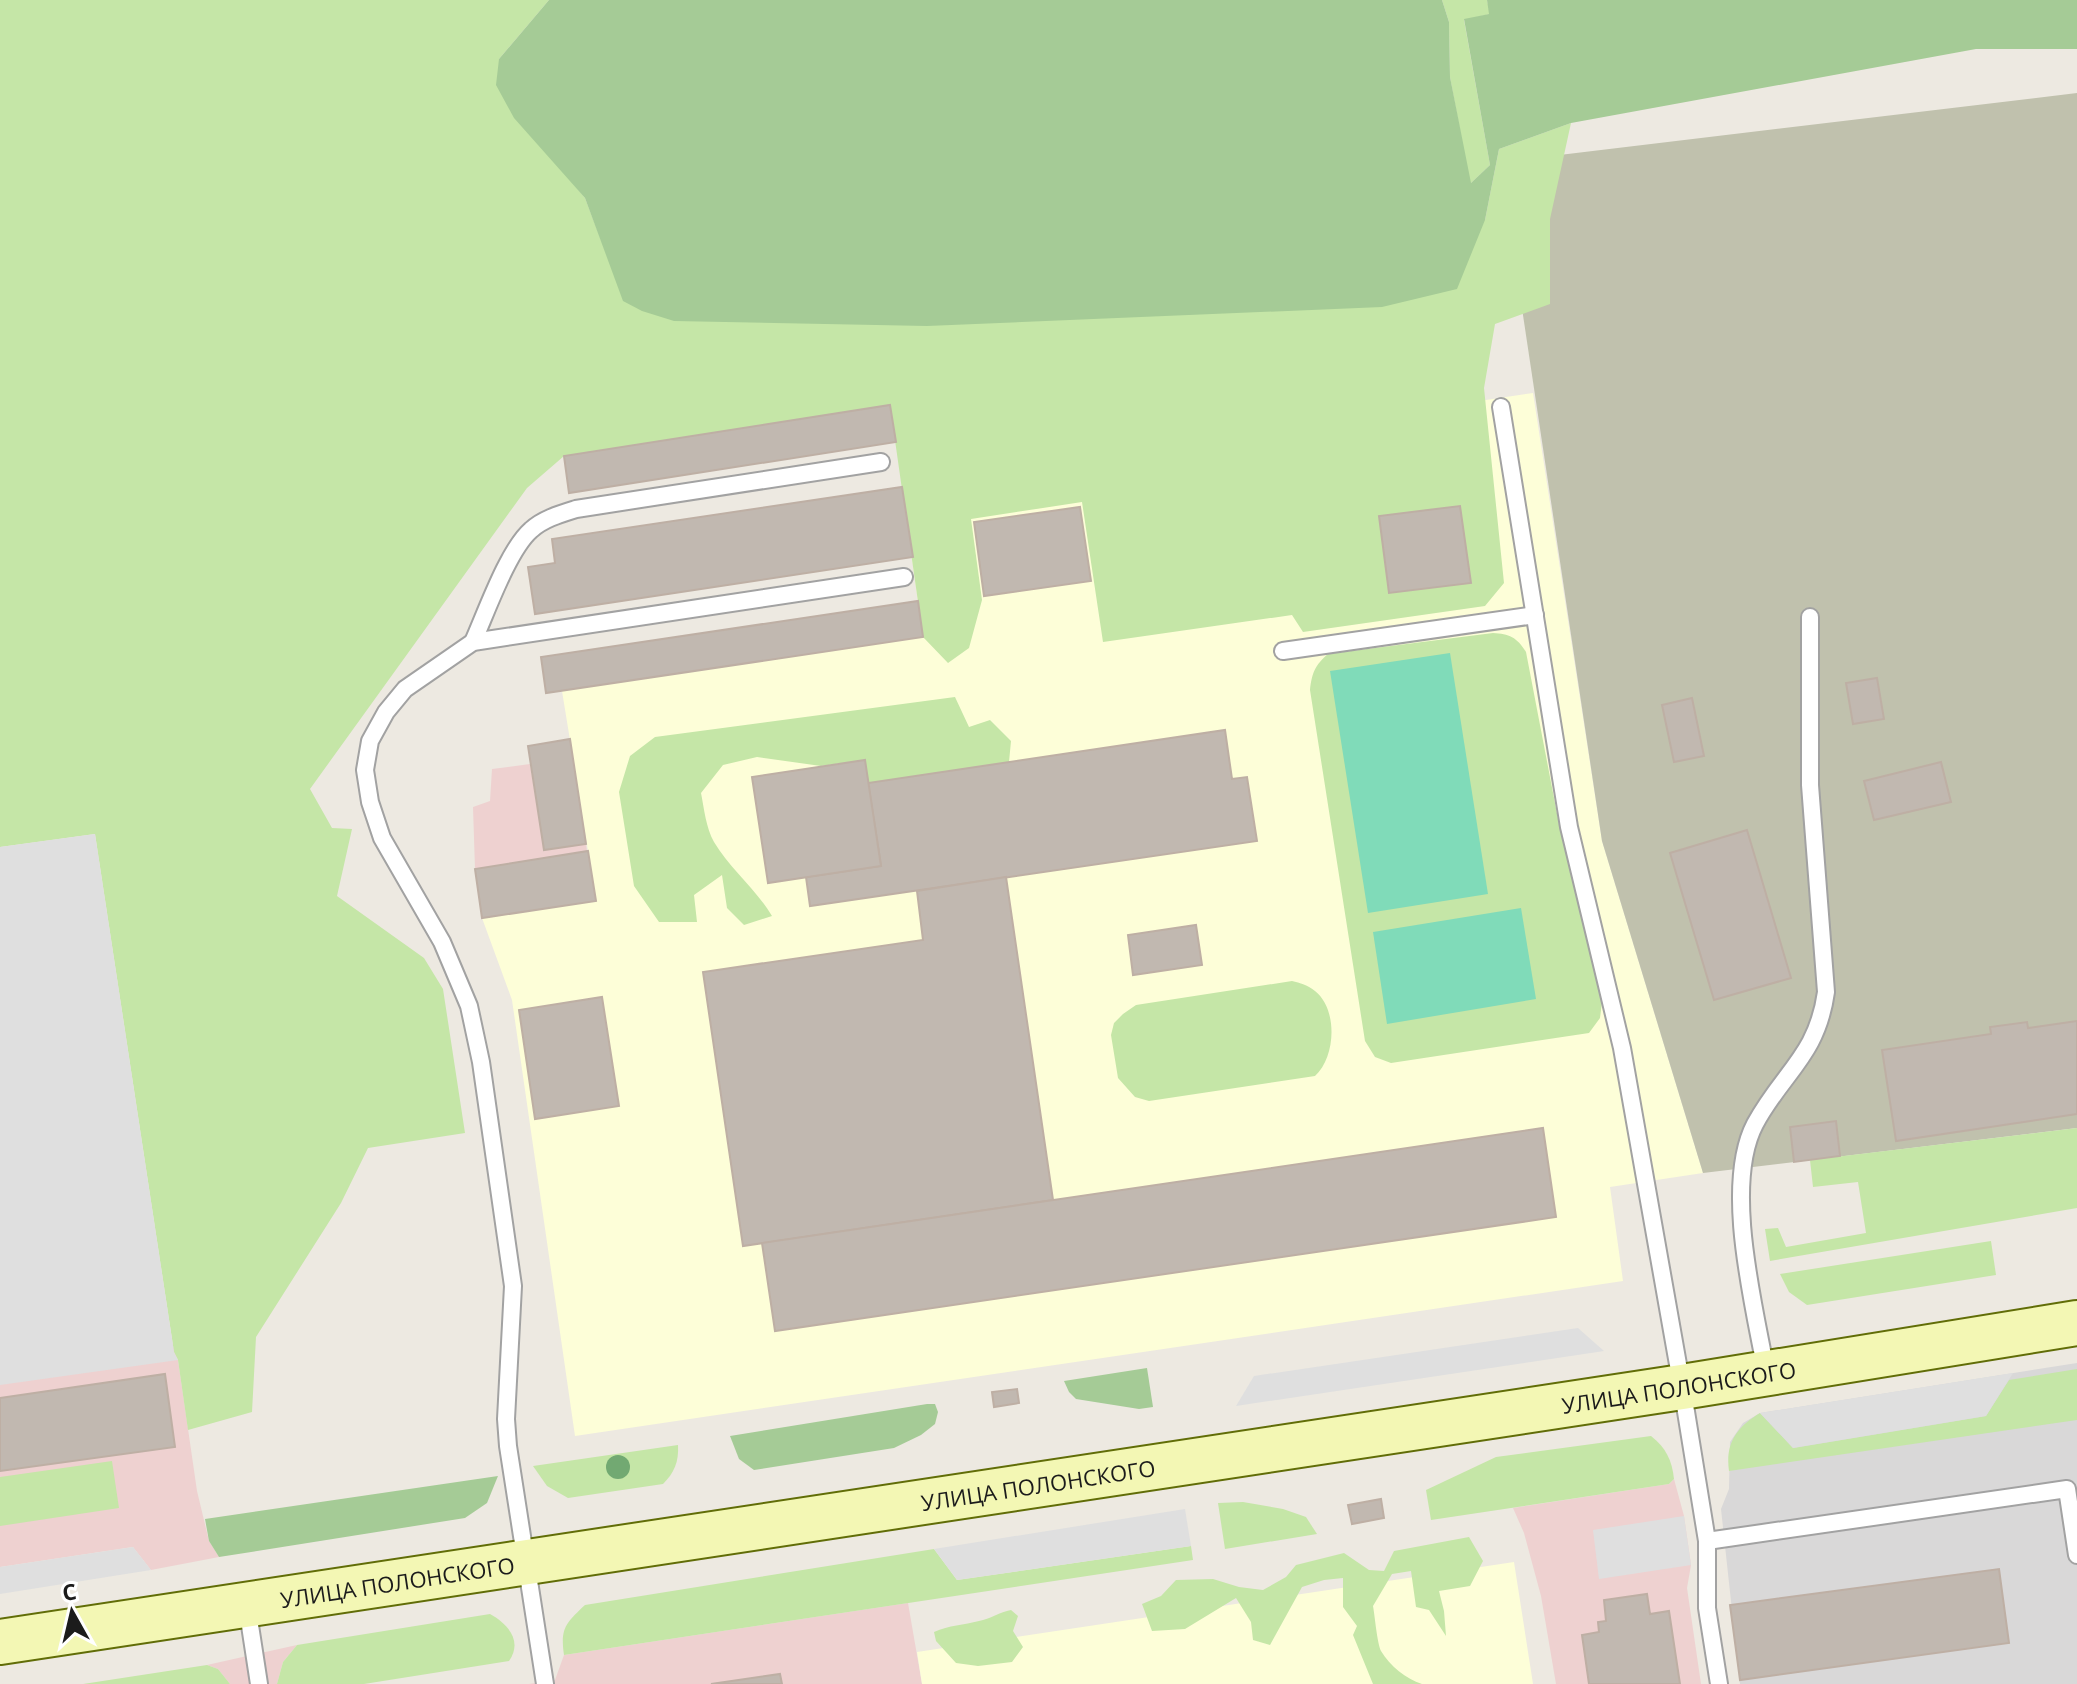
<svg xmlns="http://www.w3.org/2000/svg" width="2077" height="1684" font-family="'Open Sans',sans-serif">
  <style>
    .residential { fill: #d9d8d8 }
    .commercial { fill: #eed1d0 }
    .education { fill: #fdfed8 }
    .construction { fill: #c0c1ad }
    .grass { fill: #c5e6a7; fill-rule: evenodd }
    .forest { fill: #a5cb96 }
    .pitch { fill: #80dbb9 }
    .parking { fill: #dfdfdf }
    .building { fill: #c1b8b0; stroke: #beafa4; stroke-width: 2 }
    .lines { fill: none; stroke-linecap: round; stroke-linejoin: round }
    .service-casing { stroke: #a2a2a2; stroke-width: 20 }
    .secondary-casing { stroke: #616d07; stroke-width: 48 }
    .service { stroke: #fff; stroke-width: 16 }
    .secondary { stroke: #f3f7b4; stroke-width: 44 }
    .tree { fill: #72a972 }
    .labels { text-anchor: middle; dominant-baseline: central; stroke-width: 8; stroke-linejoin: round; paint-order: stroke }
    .street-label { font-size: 22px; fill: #1b1b1b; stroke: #fff }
  </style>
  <rect width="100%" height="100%" fill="#ede9e1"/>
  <path class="residential" d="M2077 1363V1684H1740L1721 1509 1729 1489 1730 1442 1743 1423 1760 1413Z"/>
  <g class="commercial">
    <path d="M530 764 544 850 586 844 587 852 475 869 473 807 490 801 492 769Z"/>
    <path d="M0 847 178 1360 197 1491 209 1541 219 1557 151 1570 133 1547 0 1567Z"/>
    <path d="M1674 1479 1684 1516 1691 1565 1687 1588 1701 1684H1556L1541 1596 1524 1533 1513 1508 1669 1484Z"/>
    <path d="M908 1603 922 1684H529L555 1680 564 1655Z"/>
    <path d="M297 1645 283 1662 277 1684H230L218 1669 207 1665Z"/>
  </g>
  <g class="education">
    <path d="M1533 393 1602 841 1703 1173 1610 1187 1623 1281 575 1436 512 1000 482 918 596 900 562 691 923 637 902 487Z"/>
    <path d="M1514 1562 1533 1684H922L917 1652Z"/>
  </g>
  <path class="construction" d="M2077 93V1128L1703 1173 1602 841 1500 162Z"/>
  <g class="grass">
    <path d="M0 0H549L499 59 554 160 585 198 624 300 1485 220 1499 149 1571 123 1550 219V304L1495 324 1484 388 1504 583 1485 606 1303 632 1292 615 1103 642 1082 502 971 519 982 600 969 648 948 663 923 637 890 405 564 456 527 488 310 789 332 828 352 829 337 896 424 958 443 989 465 1133 368 1148 341 1203 256 1337 252 1412 188 1430 178 1360 174 1352 95 834 0 847ZM1460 506 1470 583 1389 593 1379 516Z"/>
    <path d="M1442 0H1487L1490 14 1464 20 1490 165 1470 184 1450 77 1449 22Z"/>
    <path d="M1493 633C1509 634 1517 637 1526 652L1559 824 1602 1002 1600 1018 1589 1033 1391 1063 1375 1057 1365 1041 1310 690C1312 673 1315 665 1328 654Z"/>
    <path d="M955 697 969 727 990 720 1011 741 1009 762 868 783 865 760 821 766 757 757 723 765 701 793C704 808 706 828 714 842 730 869 756 889 772 916L744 925 727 908 722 875 694 895 697 922H659L634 886 619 792 630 756 655 737Z"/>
    <path d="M1292 981C1300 983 1308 985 1315 991 1338 1009 1336 1057 1315 1076L1149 1101 1135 1097 1118 1078 1111 1035 1114 1023 1123 1014 1136 1005Z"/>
    <path d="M2077 1128V1208L1770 1261 1765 1229 1778 1228 1786 1247 1866 1233 1858 1182 1813 1187 1810 1160Z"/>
    <path d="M1991 1241 1996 1275 1807 1305 1789 1292 1780 1274Z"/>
    <path d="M2077 1369V1420L1729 1471C1725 1443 1737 1427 1760 1413L1793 1448 1986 1416 2009 1380Z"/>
    <path d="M1651 1436C1666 1448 1672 1460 1674 1479L1669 1484 1431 1520 1426 1490 1496 1457Z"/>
    <path d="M678 1445C679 1462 674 1473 663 1484L568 1498 547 1486 533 1466Z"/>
    <path d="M112 1461 119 1508 0 1526V1477Z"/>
    <path d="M1243 1502 1283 1509 1306 1517 1317 1534 1225 1549 1218 1503Z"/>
    <path d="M1469 1537 1483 1561 1470 1586 1439 1591 1444 1611 1446 1636 1429 1610 1416 1607 1411 1571 1392 1574 1373 1606C1375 1617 1377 1642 1381 1651 1390 1666 1406 1679 1422 1684H1373L1353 1635 1357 1626 1343 1607V1578L1324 1580 1302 1587 1270 1645 1253 1640 1251 1622 1236 1598 1185 1629 1152 1631 1142 1604 1161 1596 1176 1580 1213 1579 1239 1587 1263 1590 1286 1577 1296 1565 1344 1553 1369 1570 1384 1571 1394 1551Z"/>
    <path d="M1191 1546 1193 1560 564 1655C560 1628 566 1623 585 1605L934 1549 957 1580Z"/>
    <path d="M1011 1610 1018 1616 1013 1631 1023 1647 1012 1662 978 1666 956 1663 936 1641 934 1632C949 1625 964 1625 979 1621 990 1619 1000 1612 1011 1610Z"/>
    <path d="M490 1614C508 1624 523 1641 509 1661L364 1684H277L283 1662 297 1645Z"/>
    <path d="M207 1665 218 1669 230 1684H83Z"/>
  </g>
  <g class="forest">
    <path d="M549 0H1442L1449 22 1450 77 1471 183 1490 165 1464 19 1489 14 1487 0H2077V49H1976L1571 123 1499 149 1485 220 1457 289 1382 307 927 326 674 321 642 311 623 301 585 198 514 118 496 85 499 59Z"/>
    <path d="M1147 1368 1153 1407 1139 1409 1076 1399 1069 1392 1064 1381Z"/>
    <path d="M927 1404H935L938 1412 935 1424 921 1435 894 1448 754 1470 739 1459 730 1436Z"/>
    <path d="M498 1476 487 1503 465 1518 219 1557 209 1541 205 1519Z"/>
  </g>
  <g class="pitch">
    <path d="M1450 653 1488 894 1368 913 1330 671Z"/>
    <path d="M1521 908 1536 999 1387 1024 1373 932Z"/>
  </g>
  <g class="parking">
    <path d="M95 834 174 1352 178 1360 0 1385V847Z"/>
    <path d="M1578 1328 1604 1351 1236 1406 1254 1376Z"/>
    <path d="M2013 1373 1986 1416 1793 1448 1760 1413Z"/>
    <path d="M1185 1509 1191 1546 957 1580 934 1549Z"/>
    <path d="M1684 1516 1691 1565 1599 1579 1593 1530Z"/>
    <path d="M133 1547 151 1570 0 1594V1567Z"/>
  </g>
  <g class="building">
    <path d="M890 405 896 442 569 493 564 456Z"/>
    <path d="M902 487 913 557 535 614 528 567 555 563 552 539Z"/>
    <path d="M1460 506 1471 583 1389 593 1379 516Z"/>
    <path d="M1080 507 1091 581 984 596 974 522Z"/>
    <path d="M918 601 923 637 546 693 541 657Z"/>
    <path d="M1877 678 1884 719 1853 724 1846 683Z"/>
    <path d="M1692 698 1704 756 1674 762 1662 705Z"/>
    <path d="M1225 730 1232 779 1247 777 1257 841 810 906 806 877 881 866 868 783Z"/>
    <path d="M570 739 586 844 544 850 528 746Z"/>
    <path d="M865 760 881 866 768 883 752 777Z"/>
    <path d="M1941 762 1951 802 1874 820 1864 781Z"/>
    <path d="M1747 830 1791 978 1714 1000 1670 853Z"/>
    <path d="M588 851 596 901 482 918 475 869Z"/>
    <path d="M1006 877 1053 1200 743 1246 703 972 923 940 917 891Z"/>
    <path d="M1196 925 1202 965 1133 975 1128 935Z"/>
    <path d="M602 997 619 1106 535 1119 519 1010Z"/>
    <path d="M2077 1021V1114L1896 1141 1882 1050 1991 1034 1990 1027 2027 1022 2028 1028Z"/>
    <path d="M1836 1121 1840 1156 1794 1162 1790 1127Z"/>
    <path d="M1543 1128 1556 1217 775 1331 762 1243Z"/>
    <path d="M165 1374 175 1447 0 1471V1398Z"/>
    <path d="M1017 1389 1019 1403 994 1407 992 1392Z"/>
    <path d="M1381 1499 1384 1518 1352 1524 1348 1505Z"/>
    <path d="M1999 1569 2009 1643 1740 1680 1730 1605Z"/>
    <path d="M1647 1594 1650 1614 1669 1611 1680 1684H1589L1582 1635 1599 1632 1598 1622 1606 1621 1604 1600Z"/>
    <path d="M780 1674 782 1684H711Z"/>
  </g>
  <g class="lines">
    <defs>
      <g id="service">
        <path d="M1501 407 1569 827 1622 1048 1682 1387 1707 1541V1608L1719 1684"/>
        <path d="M473 642C486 613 508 550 531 530 543 519 560 514 576 509L881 462"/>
        <path d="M1283 651 1535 615"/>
        <path d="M1766 1371C1754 1305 1723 1185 1755 1124 1783 1072 1817 1056 1826 992L1810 785V617"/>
        <path d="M1707 1541 2067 1489 2077 1555"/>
        <path d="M247 1606 259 1684"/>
        <path d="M545 1684 508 1446 506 1419 513 1286 481 1062 469 1006 442 942 382 838 370 802 365 770 370 741 386 712 405 689 473 642 904 577"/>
      </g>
      <g id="secondary">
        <path id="s1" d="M0 1642 1682 1387 2077 1323"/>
      </g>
    </defs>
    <use href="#service" class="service-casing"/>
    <use href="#secondary" class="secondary-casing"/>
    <use href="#service" class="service"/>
    <use href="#secondary" class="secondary"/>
  </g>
  <circle class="tree" cx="618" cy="1467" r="12"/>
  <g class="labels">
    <g class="street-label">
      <text stroke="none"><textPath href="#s1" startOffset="1698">УЛИЦА ПОЛОНСКОГО</textPath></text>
      <text stroke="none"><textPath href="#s1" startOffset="1050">УЛИЦА ПОЛОНСКОГО</textPath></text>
      <text stroke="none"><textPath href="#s1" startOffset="402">УЛИЦА ПОЛОНСКОГО</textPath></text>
    </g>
  </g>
  <g transform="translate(72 1612) rotate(352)" stroke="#ffffff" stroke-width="6" paint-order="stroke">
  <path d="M0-6L14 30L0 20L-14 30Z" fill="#1b1b1b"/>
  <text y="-12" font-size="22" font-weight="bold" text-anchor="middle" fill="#1b1b1b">С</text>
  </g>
</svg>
